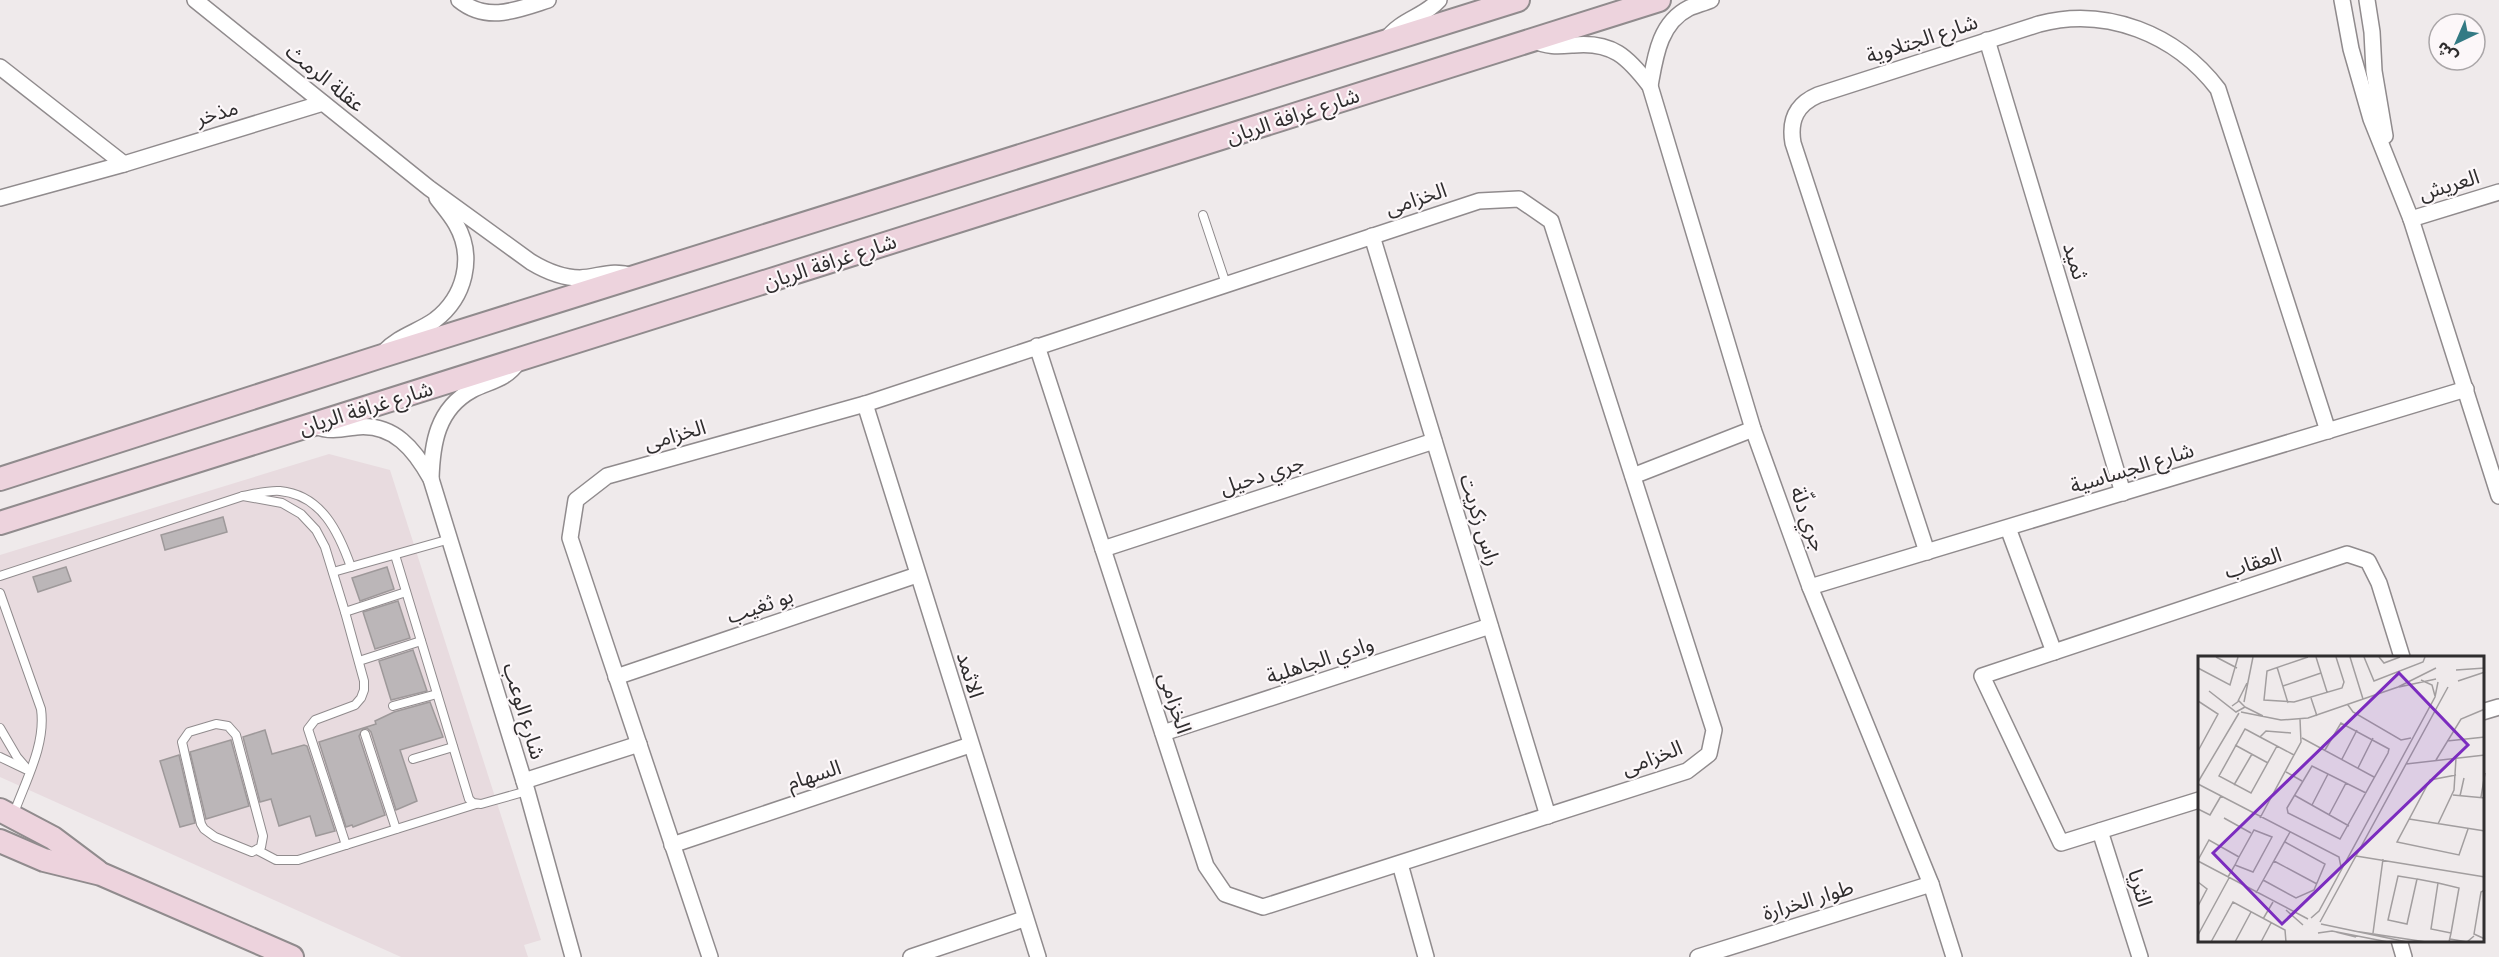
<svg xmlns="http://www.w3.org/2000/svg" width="2499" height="957" font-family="'Roboto Condensed','Noto Sans Arabic',sans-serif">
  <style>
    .built { fill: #e8dbdf }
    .building { fill: #bbb6b8; stroke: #9e999a; stroke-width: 1.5 }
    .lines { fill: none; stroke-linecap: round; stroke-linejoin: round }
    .lane-casing { stroke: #908b8d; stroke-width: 10 }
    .street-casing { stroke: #908b8d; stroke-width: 18 }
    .secondary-casing { stroke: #908b8d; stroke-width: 26 }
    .lane { stroke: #fff; stroke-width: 8 }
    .street { stroke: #fff; stroke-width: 15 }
    .secondary { stroke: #edd3dd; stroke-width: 22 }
    .labels { text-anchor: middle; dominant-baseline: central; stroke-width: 4.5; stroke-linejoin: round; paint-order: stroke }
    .street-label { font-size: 21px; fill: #2f2d2e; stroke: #fcf7f9 }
    .inset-road { fill: none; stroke: #a29e9f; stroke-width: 1.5 }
    .view { fill: #7b2cbf; fill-opacity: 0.15; stroke: #7b2cbf; stroke-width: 3 }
    .inset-edge { fill: none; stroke: #2f2d2e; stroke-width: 3 }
  </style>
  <rect width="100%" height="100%" fill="#efeaeb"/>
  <path class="built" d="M329 454 390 470 541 940 524 945 528 957H401L0 777V555Z"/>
  <g class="building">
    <path d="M223 517 227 532 165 550 161 535Z"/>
    <path d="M66 567 71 581 38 592 33 577Z"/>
    <path d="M387 567 394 589 360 601 352 578Z"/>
    <path d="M398 601 410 638 375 649 363 612Z"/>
    <path d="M413 650 427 691 391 700 379 661Z"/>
    <path d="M430 702 443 737 400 750 417 801 396 810 371 732 367 728 363 729 359 736 385 815 353 827 352 825 346 827 319 742 376 724 375 721 394 712Z"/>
    <path d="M265 730 272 754 304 745 307 746 335 831 316 836 310 816 279 826 271 799 260 802 243 737Z"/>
    <path d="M231 740 249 806 206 819 190 752Z"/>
    <path d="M179 755 195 823 180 827 160 761Z"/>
  </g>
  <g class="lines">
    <defs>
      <g id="lane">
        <path d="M1203 215 1226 284"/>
        <path d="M243 496 282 503 301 514 316 530 325 547 345 612 364 681V690L361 698 355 705 315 720 308 729 346 845"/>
        <path d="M395 555 469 799 473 803 481 804 527 791"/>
        <path d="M333 572 450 539"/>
        <path d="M0 576 243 496C254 494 269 490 280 491 322 495 339 533 351 567"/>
        <path d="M0 593 41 709C46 744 26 780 14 813"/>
        <path d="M345 612 406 592"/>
        <path d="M359 661 421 641"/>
        <path d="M393 706 437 694"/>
        <path d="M216 724 228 726 236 735 263 836 261 847 252 852 215 837 204 829 201 824 182 742 189 732Z"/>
        <path d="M0 728 17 757 29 771"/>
        <path d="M365 734 396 829"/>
        <path d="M0 757 25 769"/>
        <path d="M413 759 453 747"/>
        <path d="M257 850 276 860H298L476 804"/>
      </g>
      <g id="street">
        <path d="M195 0 429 188 531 262C546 271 562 278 580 278 599 277 613 269 632 276"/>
        <path d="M459 0C487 23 517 10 548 0"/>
        <path d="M2342 0 2351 49 2371 119 2411 219 2499 496"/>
        <path d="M2367 0 2372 32 2374 71 2385 136"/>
        <path d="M1533 40C1547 47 1558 46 1573 45 1612 41 1628 57 1650 86L1753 429 1810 587 1931 884 1954 957"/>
        <path d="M1987 40 2123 493"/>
        <path d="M1385 41C1402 18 1423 18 1439 0"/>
        <path d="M0 67 124 164"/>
        <path d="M1650 86C1655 58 1659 23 1689 8 1696 5 1704 3 1711 0"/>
        <path d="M0 198 124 164 323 103"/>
        <path d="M2411 219 2499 192"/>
        <path d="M1372 236 1548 816"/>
        <path d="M384 352C399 336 418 332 435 320 465 297 475 257 456 224 451 215 443 206 437 198"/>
        <path d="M865 404 1038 957"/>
        <path d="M315 426C329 432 342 429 356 427 394 423 415 450 431 479L527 791 573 957"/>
        <path d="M1633 476 1753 429"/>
        <path d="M431 479C432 444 437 409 472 390 489 381 506 380 518 362"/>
        <path d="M2008 528 2054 652"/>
        <path d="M1103 549 1434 441"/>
        <path d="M1927 552 1793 143C1789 120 1797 104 1818 95L2039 24C2106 6 2176 34 2218 89L2328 431"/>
        <path d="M1810 587 2466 389"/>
        <path d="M616 677 917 575"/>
        <path d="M2482 712 2499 707"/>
        <path d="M1163 733 1490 626"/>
        <path d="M524 781 639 744"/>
        <path d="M2199 800 2061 843 1982 676 2347 554 2368 561 2379 583 2402 657"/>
        <path d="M2100 831 2140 957"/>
        <path d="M672 845 970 745"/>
        <path d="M1400 864 1426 957"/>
        <path d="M2399 940 2404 957"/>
        <path d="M710 957 570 538 576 500 607 476 865 404 1479 201 1519 199 1551 221 1714 730 1709 754 1687 771 1263 907 1225 894 1206 866 1037 346"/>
        <path d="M911 957 1024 919"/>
        <path d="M1698 957 1931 884"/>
      </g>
      <g id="secondary">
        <path d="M0 479 379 357 1518 0"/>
        <path d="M0 523 1659 0"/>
        <path d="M0 810 53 838 97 871"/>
        <path d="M0 841 44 860 101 874 292 957"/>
      </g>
    </defs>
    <use href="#lane" class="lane-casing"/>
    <use href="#street" class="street-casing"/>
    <use href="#secondary" class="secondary-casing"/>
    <use href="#lane" class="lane"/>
    <use href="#street" class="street"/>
    <use href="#secondary" class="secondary"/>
  </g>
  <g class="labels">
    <g class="street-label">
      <text transform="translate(1922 39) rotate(-18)">شارع الجتلاوية</text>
      <text transform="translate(325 78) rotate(39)">عقلة الرمث</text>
      <text transform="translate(217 113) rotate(-17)">مذخر</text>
      <text transform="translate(1293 116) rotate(-18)">شارع غرافة الريان</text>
      <text transform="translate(2449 185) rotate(-17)">العريش</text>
      <text transform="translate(1416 199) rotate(-18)">الخزامى</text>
      <text transform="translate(2075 261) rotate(73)">ثميد</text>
      <text transform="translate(830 262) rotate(-18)">شارع غرافة الريان</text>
      <text transform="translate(366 408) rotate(-17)">شارع غرافة الريان</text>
      <text transform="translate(675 435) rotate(-16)">الخزامى</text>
      <text transform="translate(2132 468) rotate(-17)">شارع الجساسية</text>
      <text transform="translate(1262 475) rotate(-18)">جري دحيل</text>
      <text transform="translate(1808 519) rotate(70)">جري دلّة</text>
      <text transform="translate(1480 520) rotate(73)">راس زكريت</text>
      <text transform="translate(2253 563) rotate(-18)">العقاب</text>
      <text transform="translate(760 606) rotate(-19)">بو ثغيب</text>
      <text transform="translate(1320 660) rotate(-18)">وادي الجاهلية</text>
      <text transform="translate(970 675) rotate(73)">الاثمد</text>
      <text transform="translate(1175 703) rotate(72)">الخزامى</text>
      <text transform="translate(524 711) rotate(73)">شارع الوعب</text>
      <text transform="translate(1652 758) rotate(-21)">الخزامى</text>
      <text transform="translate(814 775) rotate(-18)">السهام</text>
      <text transform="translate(2140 888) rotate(73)">الثريا</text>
      <text transform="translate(1808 900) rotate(-17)">طوار الخرارة</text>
    </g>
  </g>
  <g transform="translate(2198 656)">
    <rect width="286" height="286" fill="#efeaeb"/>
    <path class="inset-road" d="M18 1 39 12M110 1 69 15 66 44 96 46 144 32 146 26 138 1M118 1 129 36M152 1 165 43M166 1 176 25 225 6 227 1M181 1 186 7 202 1M79 11 90 47M0 12 32 29 40 1M258 14 287 12M223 24 234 29 237 40M260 25 287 16M85 30 123 17M201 31 238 23M11 35 38 56 47 51 41 45 34 50M113 42 119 60M0 45 20 58 0 95M40 45 49 27M46 46 55 1M150 49 155 56 203 84 213 82M47 51 65 60M43 56 83 64 110 62 200 31 238 12M62 81 68 75 93 77M104 82 176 121M249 85 287 81M37 89 70 107M79 90 53 137 21 120 47 73 49 74 62 81 96 99M127 94 143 67 191 93 190 97 142 183 90 157 89 152 114 110 168 137M144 103 159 74M238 104 263 63 287 53M208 108 287 99M160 112 175 82M88 116 104 125M258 119 232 124 199 186 261 199 270 173M0 126 41 57M0 128 141 201 143 211M36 129 54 98M96 139 151 170M255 139 287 142M262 140 266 122M283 141 287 117M114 149 130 118M0 153 12 159 23 140M131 159 148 127M26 162 53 177M62 162 103 86 102 63M211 163 287 175M240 168 256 134 258 102M158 200 287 221M0 204 11 184 41 201M0 205 110 263M76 205 119 228M200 220 219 223 209 268 190 264ZM30 221 37 209 41 201 56 174 74 181 55 216 37 209M219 223 240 227M65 224 98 242 116 234 127 208 87 186M0 226 9 233 0 250M287 234 283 236 276 278 287 283M58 237 92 176M88 254 105 269M113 262 121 255 237 41 240 26M65 263 75 246M122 266 250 31M123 268 209 286M156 275 228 286M138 276 158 281M120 277 134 275 190 286M175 277 185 203M0 279 31 222M252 283 269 286 276 280M13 286 35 246 87 274 88 286M37 286 53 256M63 286 73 267M251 286 253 277 261 232 240 227 233 273 253 277"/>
    <path class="view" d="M201 17 270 89 84 268 15 197Z"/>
    <rect width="286" height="286" class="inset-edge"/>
  </g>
  <g transform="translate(2457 42) rotate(224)"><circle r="28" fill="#fcf7f9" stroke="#aaa6a8" stroke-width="1.5"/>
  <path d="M0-4.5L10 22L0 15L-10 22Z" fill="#337a84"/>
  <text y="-9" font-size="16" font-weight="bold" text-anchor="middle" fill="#2f2d2e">ش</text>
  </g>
</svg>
